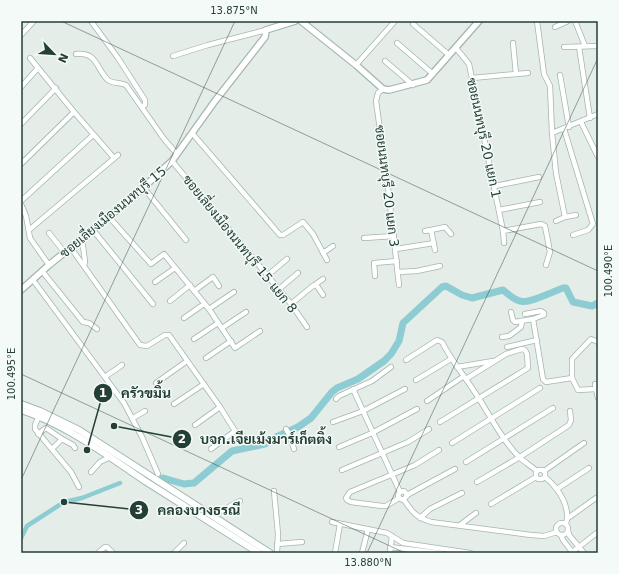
<svg xmlns="http://www.w3.org/2000/svg" width="619" height="574" font-family="'DejaVu Sans',Sarabun,sans-serif">
  <style>
    .lines { fill: none; stroke-linecap: round; stroke-linejoin: round }
    .canal { stroke: #8cccd2; stroke-width: 4.5 }
    .river { stroke: #8cccd2; stroke-width: 7 }
    .minor-casing { stroke: #a6b5af; stroke-width: 6 }
    .tertiary-casing { stroke: #a6b5af; stroke-width: 8 }
    .secondary-casing { stroke: #a2b9b0; stroke-width: 8 }
    .minor { stroke: #fff; stroke-width: 4.5 }
    .tertiary { stroke: #fff; stroke-width: 5.5 }
    .secondary { stroke: #fff; stroke-width: 6 }
    .ticks { fill: none; stroke: #233f36; stroke-width: 1; stroke-opacity: 0.45 }
    .labels { text-anchor: middle; dominant-baseline: central; stroke-width: 3; stroke-linejoin: round; paint-order: stroke }
    .street-label { font-size: 13px; fill: #233f36; stroke: #f4faf7 }
    .leader { fill: none; stroke: #233f36; stroke-width: 1.5 }
    .callout-dot { fill: #233f36; stroke: #f4faf7; stroke-width: 1.5 }
    .mark-label { font-size: 12px; text-anchor: middle; font-weight: bold; fill: #fff }
    .callout-label { font-size: 14px; text-anchor: middle; font-weight: bold; fill: #233f36; stroke: #f4faf7; stroke-width: 3; stroke-linejoin: round; paint-order: stroke }
    .neatline { fill: none; stroke: #233f36; stroke-width: 1.5 }
    .ticks-label { font-size: 10px; text-anchor: middle; fill: #233f36 }
  </style>
  <rect width="100%" height="100%" fill="#e4ede8"/>
  <g class="lines">
    <path class="canal" d="M21 538 27 526 64 502 82 498 120 483"/>
    <path class="river" d="M163 478 184 484 194 483 232 451 265 444 276 437 298 427 311 418 332 392 337 388 358 379 384 361 391 354 399 341 403 323 442 287 446 286 462 295 472 298 503 290C508 294 514 300 520 301 529 304 554 291 563 288H566L573 302 592 306 598 303"/>
    <defs>
      <g id="minor">
        <path d="M91 21 118 58 145 100V105L142 107"/>
        <path d="M537 21 544 74 550 86 552 133 556 173 565 217 576 215"/>
        <path d="M575 21 585 46"/>
        <path d="M413 24 449 55"/>
        <path d="M555 27 568 21"/>
        <path d="M21 35 34 21"/>
        <path d="M397 43 433 74"/>
        <path d="M513 43 516 74"/>
        <path d="M564 47 598 46"/>
        <path d="M579 47 590 118"/>
        <path d="M456 48 469 64 503 231 504 243"/>
        <path d="M76 54C98 52 96 69 108 80 113 84 120 82 126 85L164 139 177 154"/>
        <path d="M173 56 208 45 266 30"/>
        <path d="M30 58 74 112 114 158"/>
        <path d="M385 61 413 85"/>
        <path d="M356 65 395 21"/>
        <path d="M560 75 569 127"/>
        <path d="M472 78 528 73"/>
        <path d="M21 87 38 68"/>
        <path d="M383 89 378 93 376 101 388 187 399 285"/>
        <path d="M581 122 598 157"/>
        <path d="M21 124 56 88"/>
        <path d="M564 129 593 224 588 230 573 235"/>
        <path d="M192 133 280 235H283L303 222 313 234 327 260"/>
        <path d="M552 133 598 114"/>
        <path d="M172 161 291 304 307 327"/>
        <path d="M21 164 74 112"/>
        <path d="M495 186 539 177"/>
        <path d="M143 187 186 240"/>
        <path d="M21 201 93 135"/>
        <path d="M21 204 26 216 30 238 49 265"/>
        <path d="M499 210 540 202"/>
        <path d="M109 217 151 264 164 254 209 309 235 348 260 331"/>
        <path d="M556 221 565 217"/>
        <path d="M29 230 118 155"/>
        <path d="M93 230 153 304"/>
        <path d="M431 230 445 227 451 234"/>
        <path d="M425 231 431 230 435 250"/>
        <path d="M503 231 541 224 545 226 550 252 546 265"/>
        <path d="M49 233 65 253"/>
        <path d="M364 238 394 236"/>
        <path d="M82 239 85 261 84 266"/>
        <path d="M71 248 140 345 147 346 165 335H169L220 407 235 431 211 449"/>
        <path d="M396 249 434 243"/>
        <path d="M323 253 333 246"/>
        <path d="M42 271 83 322 89 323 97 329"/>
        <path d="M398 272 417 271 440 266"/>
        <path d="M268 275 287 259"/>
        <path d="M375 276 374 263 397 261"/>
        <path d="M33 280 124 403 142 437 158 474"/>
        <path d="M155 282 175 268"/>
        <path d="M316 284 323 279"/>
        <path d="M279 289 298 273"/>
        <path d="M194 291 213 277 219 286"/>
        <path d="M170 301 190 285"/>
        <path d="M291 304 314 285 317 286 323 295"/>
        <path d="M209 309 234 292"/>
        <path d="M511 312 513 320 515 322 533 319"/>
        <path d="M525 314 541 311 544 313V315L533 319 543 379 546 382 572 378 578 390 596 389"/>
        <path d="M184 318 204 304"/>
        <path d="M222 328 246 312"/>
        <path d="M502 337 509 336 521 327 522 321"/>
        <path d="M194 339 218 323"/>
        <path d="M507 347 537 340"/>
        <path d="M206 358 231 341"/>
        <path d="M406 360 437 340 442 342C451 360 463 374 474 391 489 413 501 439 520 458 525 462 532 467 537 471"/>
        <path d="M457 367 493 361"/>
        <path d="M105 377C111 372 116 370 122 365"/>
        <path d="M572 378V359L591 339 598 342"/>
        <path d="M416 380 451 359"/>
        <path d="M156 383 187 361"/>
        <path d="M595 384 598 398"/>
        <path d="M353 389 400 492 398 495 399 498 403 500 407 496 406 493 404 491 400 492"/>
        <path d="M336 399 339 396 372 381 391 367"/>
        <path d="M427 401 464 376"/>
        <path d="M174 404 204 384"/>
        <path d="M39 416 35 425V429L71 472 79 487"/>
        <path d="M133 418 145 411"/>
        <path d="M333 422 363 411 405 389"/>
        <path d="M440 422 528 368 527 354 525 350 522 349 506 354 466 379"/>
        <path d="M195 425 220 407"/>
        <path d="M286 429 289 434 294 449"/>
        <path d="M235 431 243 436"/>
        <path d="M38 434 46 428 62 439"/>
        <path d="M452 443 540 388"/>
        <path d="M339 447 372 433 417 409"/>
        <path d="M52 449 62 439 73 445 75 448"/>
        <path d="M466 462 553 408"/>
        <path d="M342 470 408 442 429 429"/>
        <path d="M544 471 584 443"/>
        <path d="M91 472 100 462 110 457"/>
        <path d="M545 477C558 488 571 506 566 524"/>
        <path d="M477 482 520 457 569 425 571 420 570 411"/>
        <path d="M557 489 589 468"/>
        <path d="M274 491 278 534 277 553"/>
        <path d="M407 495 455 469"/>
        <path d="M399 498 386 506H382L351 502 347 500 346 498 350 492 415 465 439 450"/>
        <path d="M404 500C413 513 416 517 431 522L531 535 544 536 557 532"/>
        <path d="M491 504 536 477V472L538 470H543L545 473V477L542 479H538L536 477"/>
        <path d="M215 517 218 512C227 510 231 504 240 501"/>
        <path d="M420 518 430 509 462 493"/>
        <path d="M568 518 596 498"/>
        <path d="M332 522 387 533 403 543 470 553"/>
        <circle cx="562" cy="529" r="6"/>
        <path d="M460 525 476 513"/>
        <path d="M568 530 569 535 584 553"/>
        <path d="M561 535 563 540 573 553"/>
        <path d="M277 544 302 542"/>
        <path d="M390 547 440 553"/>
        <path d="M98 553 105 547H107L113 553"/>
        <path d="M174 553 184 543"/>
        <path d="M335 553 340 524"/>
        <path d="M362 553 368 529"/>
        <path d="M390 553 392 536"/>
        <path d="M571 553 598 532"/>
      </g>
      <g id="tertiary">
        <path d="M301 21 356 65 383 89 389 90 427 80 479 21"/>
        <path d="M21 290 49 265 132 198 172 161 215 101 265 37 266 30 295 21"/>
      </g>
      <g id="secondary">
        <path d="M21 404 40 411 79 430 270 553"/>
        <path d="M21 410C67 425 105 454 145 481 183 505 221 529 259 553"/>
      </g>
    </defs>
    <use href="#minor" class="minor-casing"/>
    <use href="#tertiary" class="tertiary-casing"/>
    <use href="#secondary" class="secondary-casing"/>
    <use href="#minor" class="minor"/>
    <use href="#tertiary" class="tertiary"/>
    <use href="#secondary" class="secondary"/>
  </g>
  <path class="ticks" d="M61 21 598 271M21 374 405 553M21 480 235 21M367 553 598 58"/>
  <g class="labels">
    <g class="street-label">
      <text transform="translate(484 138) rotate(78)">ซอยนนทบุรี 20 แยก 1</text>
      <text transform="translate(387 186) rotate(83)">ซอยนนทบุรี 20 แยก 3</text>
      <text transform="translate(113 212) rotate(-40)">ซอยเลี่ยงเมืองนนทบุรี 15</text>
      <text transform="translate(240 244) rotate(51)">ซอยเลี่ยงเมืองนนทบุรี 15 แยก 8</text>
    </g>
  </g>
  <path class="leader" d="M87 450L103 393M114 426L182 439M64 502L139 510"/>
  <g class="callout-dot">
    <circle cx="87" cy="450" r="4"/>
    <circle cx="114" cy="426" r="4"/>
    <circle cx="64" cy="502" r="4"/>
    <circle cx="103" cy="393" r="10"/>
    <circle cx="182" cy="439" r="10"/>
    <circle cx="139" cy="510" r="10"/>
  </g>
  <g class="mark-label">
    <text x="103" y="397">1</text>
    <text x="182" y="443">2</text>
    <text x="139" y="514">3</text>
  </g>
  <g class="callout-label">
    <text x="146" y="398">ครัวขมิ้น</text>
    <text x="266" y="444">บจก.เจียเม้งมาร์เก็ตติ้ง</text>
    <text x="199" y="515">คลองบางธรณี</text>
  </g>
  <rect width="619" height="574" fill="none" stroke="#f4faf7" stroke-width="44"/>
  <g transform="translate(54 54) rotate(115)" stroke="#f4faf7" stroke-width="3" paint-order="stroke">
  <path d="M0-3L7 15L0 10L-7 15Z" fill="#233f36"/>
  <text y="-6" font-size="11" font-weight="bold" text-anchor="middle" fill="#233f36">N</text>
  </g>
  <rect x="22" y="22" width="575" height="530" class="neatline"/>
  <g class="ticks-label">
    <text x="234" y="14">13.875°N</text>
    <text transform="translate(608 271) rotate(-90)" y="4">100.490°E</text>
    <text transform="translate(11 374) rotate(-90)" y="4">100.495°E</text>
    <text x="368" y="566">13.880°N</text>
  </g>
</svg>
